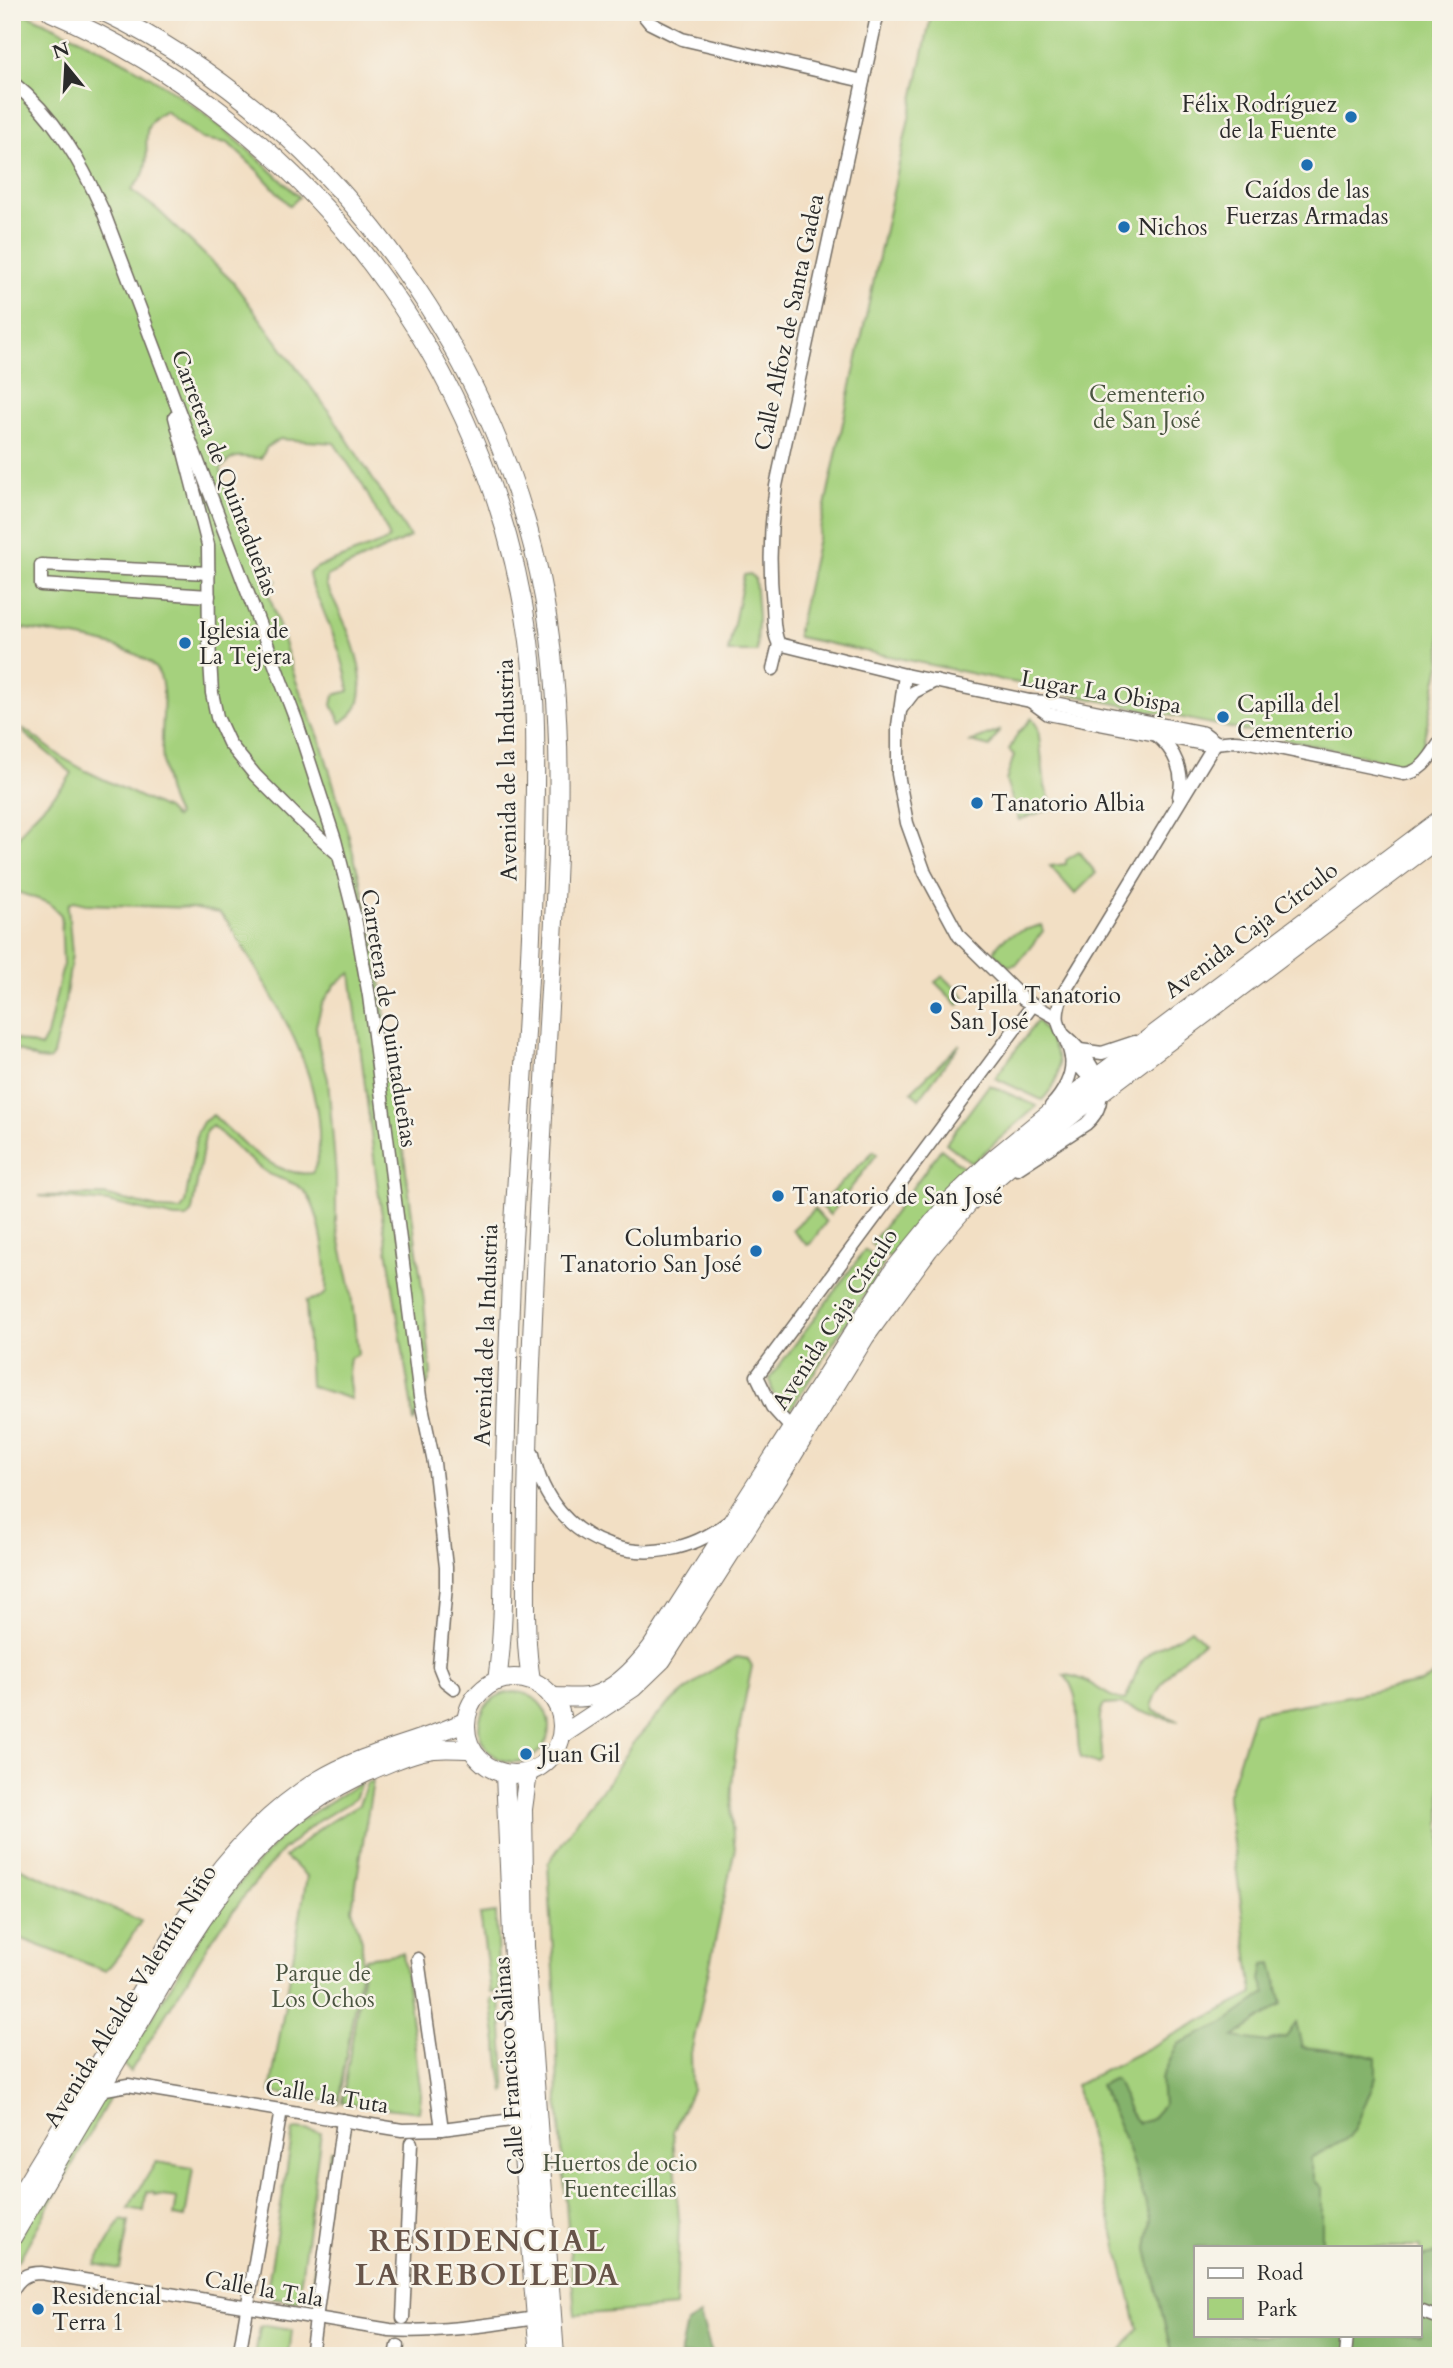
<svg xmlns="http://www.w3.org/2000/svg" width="1453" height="2368" font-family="Cardo,serif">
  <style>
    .green { fill: #a5d17d; stroke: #687e54; stroke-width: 2; fill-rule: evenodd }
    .forest { fill: #84b36c; stroke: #586f4c; stroke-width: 2 }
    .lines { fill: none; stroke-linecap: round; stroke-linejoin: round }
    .street-casing { stroke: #716a61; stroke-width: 15 }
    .secondary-casing { stroke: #716a61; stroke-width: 20 }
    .street { stroke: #fff; stroke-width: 12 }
    .secondary { stroke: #fff; stroke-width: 18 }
    .poi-dot { fill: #1f6fb2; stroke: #f7f3e8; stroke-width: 2.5 }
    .labels { text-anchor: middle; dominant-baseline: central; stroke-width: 5; stroke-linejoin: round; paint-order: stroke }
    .poi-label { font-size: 23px; fill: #2b2b2b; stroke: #f7f3e8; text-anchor: start }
    .street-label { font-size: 23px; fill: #2b2b2b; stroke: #f7f3e8 }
    .park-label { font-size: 23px; fill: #4a5440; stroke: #f7f3e8 }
    .district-label { font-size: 30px; font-weight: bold; letter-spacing: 2px; fill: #675449; stroke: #f7f3e8 }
  </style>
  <rect width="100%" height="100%" fill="#f7f3e8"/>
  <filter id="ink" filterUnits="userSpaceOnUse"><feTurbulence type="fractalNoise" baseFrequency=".0143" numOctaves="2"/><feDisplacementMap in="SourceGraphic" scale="14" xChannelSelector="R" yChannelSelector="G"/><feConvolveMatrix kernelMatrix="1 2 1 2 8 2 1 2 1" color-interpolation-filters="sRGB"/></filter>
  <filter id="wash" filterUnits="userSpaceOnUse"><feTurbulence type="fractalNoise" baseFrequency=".00686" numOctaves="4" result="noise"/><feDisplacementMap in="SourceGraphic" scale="28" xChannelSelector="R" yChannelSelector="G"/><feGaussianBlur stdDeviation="1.57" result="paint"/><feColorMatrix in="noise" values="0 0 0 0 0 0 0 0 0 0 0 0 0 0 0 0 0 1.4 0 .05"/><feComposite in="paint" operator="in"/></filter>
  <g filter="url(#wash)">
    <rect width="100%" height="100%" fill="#f2dfc4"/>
    <g class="green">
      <path d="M12 12H22C62 30 101 48 139 70 198 104 250 149 299 197L290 206 258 171 228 143 202 139 165 111C133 125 155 152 142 177 139 181 134 186 131 190L158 210 232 281 331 414 410 537 327 576 326 585C342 615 372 673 357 707 354 714 347 718 341 723L332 705 334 695 349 691C345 660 332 633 321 605 316 593 310 586 309 573L318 567 386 541 389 537 387 531 362 484 334 443 280 439 267 447 261 458C241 459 236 450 221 469L223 482 244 523 263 578 271 582 277 580 270 587 269 594 296 681 321 742 348 833 374 936 424 1302 431 1374 414 1422 378 1190 351 973 336 984 322 1004 316 1026 319 1047 328 1079 336 1176V1224L350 1285 358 1354 350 1358 348 1372 351 1399 310 1386 306 1301 318 1298 326 1293C328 1268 321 1211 305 1192 298 1183 282 1180 271 1175 248 1162 232 1142 212 1126L206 1131 192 1211 187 1218H175L108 1202 39 1196 104 1195 162 1209 181 1210 185 1203 197 1133 203 1122 213 1115C240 1140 273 1178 312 1173 320 1160 319 1146 319 1131 315 1054 265 986 228 922L219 913 191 908 86 904 74 901 69 904 68 908 72 954 64 1009 53 1055 49 1060 37 1059 18 1050 12 1054V1038L41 1047 47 1036 63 965 61 915 49 903 12 890V846L30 820 65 784 72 773 25 734 24 729 63 758 86 771 166 809 175 818 177 815C165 794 163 770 162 747 161 725 167 697 160 676 148 643 54 634 21 628L12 630Z"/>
      <path d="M932 12H1441V660L1421 752 1402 764 798 637 797 635Z"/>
      <path d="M750 574 755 578 758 617 757 652H728L744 575Z"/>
      <path d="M1032 718 1038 728 1045 786 1053 808 1019 820 1006 781 1014 755 1009 750 1018 733Z"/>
      <path d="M999 731 990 747 971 742Z"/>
      <path d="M1079 852 1096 873 1075 894 1050 866 1066 864V860Z"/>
      <path d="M1041 925 1043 931 1017 964 1008 966 994 953C1000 933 1023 931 1041 925Z"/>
      <path d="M943 976 965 997 958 1005 935 982Z"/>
      <path d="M1037 1021 1039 1022C1058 1053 1071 1070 1042 1100L995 1078Z"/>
      <path d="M960 1044 919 1099 911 1092Z"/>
      <path d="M989 1085 1037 1106 972 1163 946 1143Z"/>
      <path d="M941 1149 966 1169 921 1217 889 1257 871 1244Z"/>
      <path d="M874 1151 877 1154 830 1215 819 1205Z"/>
      <path d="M814 1209 826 1222 810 1244 807 1245 792 1230Z"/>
      <path d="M865 1250 884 1264 788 1413 772 1392 770 1378Z"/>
      <path d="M1191 1629 1204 1642C1182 1657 1161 1678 1152 1704L1154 1711 1179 1721 1151 1715 1120 1704 1104 1705C1095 1715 1103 1745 1102 1761L1099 1764 1081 1758C1073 1732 1084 1696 1064 1675 1092 1677 1101 1697 1125 1700 1132 1687 1135 1670 1144 1659 1155 1644 1177 1641 1191 1629Z"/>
      <path d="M737 1657 748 1659 752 1666C740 1724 724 1789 735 1848L691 2053 692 2090 673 2132 679 2221 676 2307 575 2315 558 2103 556 2006 548 1864 580 1816 609 1781 631 1745 664 1708 710 1671Z"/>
      <path d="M1441 1671V2356H1117L1138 2328 1076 2085 1253 1994 1227 1798 1254 1713 1421 1683ZM1196 2247H1420V2335H1196Z"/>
      <circle cx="514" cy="1727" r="35"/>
      <path d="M373 1781 352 1909 362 1941V1963L338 2103 270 2092 307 1876 285 1857 323 1826 359 1805 367 1783Z"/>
      <path d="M361 1782 355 1799 318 1821 282 1851 252 1886 213 1938 130 2072 124 2065 213 1914 286 1830Z"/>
      <path d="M12 1864 141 1921 123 1950 106 1971 12 1935Z"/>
      <path d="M496 1913 499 1992H491L480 1915Z"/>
      <path d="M403 1953 421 2095 419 2112 342 2103 365 1958Z"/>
      <path d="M500 1998 506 2092 504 2093 491 1999Z"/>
      <path d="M104 2092 112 2094 20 2258 12 2266V2248Z"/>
      <path d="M296 2129 321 2132 298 2301 270 2297 267 2291 293 2131Z"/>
      <path d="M330 2150 334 2151 314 2292 311 2291Z"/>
      <path d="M156 2162 193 2168 185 2218 174 2216 177 2198 154 2195V2193L146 2192 144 2211 128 2208Z"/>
      <path d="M121 2220 129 2222 120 2269 95 2264Z"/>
      <path d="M265 2325 292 2329 289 2356H255L260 2327Z"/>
    </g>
    <g class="forest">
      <path d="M1272 1963 1282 2004 1234 2037 1267 2042 1286 2037 1296 2023 1302 2047 1357 2053 1376 2058V2077L1355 2129 1349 2138 1310 2158 1315 2181 1322 2188V2247H1196V2335H1420V2257L1441 2253V2356H1172L1147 2249 1151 2219 1123 2135 1100 2085 1114 2078C1125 2092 1125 2110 1138 2123L1150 2120 1163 2105 1161 2079 1178 2044 1223 2024 1266 1993 1261 1980 1264 1964Z"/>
      <path d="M700 2315 713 2356H680L687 2323Z"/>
    </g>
  </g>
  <g filter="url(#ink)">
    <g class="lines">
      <defs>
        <g id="street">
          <path d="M641 12 650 23 682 39 863 81"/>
          <path d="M12 82C55 116 81 162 103 211L297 723 335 840 355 918 369 996 420 1397 434 1463 446 1567V1586L439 1666 445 1681 454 1688"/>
          <path d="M175 417 208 545 209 642 212 693 217 717 229 743 255 775 298 818 338 854"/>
          <path d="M209 573 41 565V585L209 596"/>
          <path d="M779 644C773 633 774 619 773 606 769 566 770 526 776 486L878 12"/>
          <path d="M779 644 905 675 1030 701 1049 702 1204 733 1216 742"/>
          <path d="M773 669 779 644"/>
          <path d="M905 675 898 726V774L907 823 925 873 959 936 1023 999 1057 1018"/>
          <path d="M1030 701 1048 714 1204 744 1235 741 1249 742 1404 774C1423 772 1431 755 1441 741"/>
          <path d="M900 710 914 692 935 681"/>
          <path d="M1156 735C1175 750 1185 773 1179 796"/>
          <path d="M1080 1050 1102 1053 1135 1042"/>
          <path d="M1071 1057 1085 1073 1100 1080"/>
          <path d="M1051 1106C1063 1094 1074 1074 1071 1057 1066 1028 1049 1028 1063 994L1216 742"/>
          <path d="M1017 1169 1086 1124C1118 1096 1090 1057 1064 1035"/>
          <path d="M792 1429 772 1407 757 1376 1032 1006"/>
          <path d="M533 1454C551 1548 653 1580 727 1523"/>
          <path d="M418 1959 442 2129"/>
          <path d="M100 2090 128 2085 402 2130 442 2129 520 2119"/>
          <path d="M12 2291C19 2278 26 2273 41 2273L390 2330C439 2333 488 2325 536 2318"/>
          <path d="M1420 2311 1441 2319"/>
          <path d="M403 2318 411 2143"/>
          <path d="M239 2356 281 2110"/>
          <path d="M311 2356 343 2120"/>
          <path d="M396 2356 398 2346"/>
          <path d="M1345 2356 1347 2335"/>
        </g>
        <g id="secondary">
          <path d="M51 12C307 122 491 365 529 641 538 709 535 778 534 847 531 978 521 1109 513 1240 508 1331 506 1422 504 1512 503 1569 505 1625 497 1681"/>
          <path d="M104 12C223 69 327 161 403 269 472 366 523 480 544 598 569 738 556 883 548 1024 541 1156 533 1289 529 1421 527 1471 527 1520 526 1570 526 1607 525 1643 531 1680"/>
          <circle cx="514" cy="1726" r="48"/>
          <path d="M553 1697C566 1697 580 1699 592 1696 615 1690 637 1666 651 1648L893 1271 952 1199 996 1157 1052 1111 1441 819"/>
          <path d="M562 1735 633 1688 662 1660 780 1476 865 1337 929 1249 974 1197 1039 1141 1088 1102 1441 836"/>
          <path d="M528 1773 523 1809 525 1946 555 2356"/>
          <path d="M505 1774 520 2119 539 2356"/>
          <path d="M12 2208C45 2153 79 2099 111 2044 167 1946 220 1841 319 1780 365 1752 418 1744 466 1721"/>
          <path d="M12 2238C52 2171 91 2104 131 2037 192 1934 242 1833 355 1778 375 1768 413 1751 434 1749 446 1748 459 1749 471 1749"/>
        </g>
      </defs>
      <use href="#street" class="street-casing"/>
      <use href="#secondary" class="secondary-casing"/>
      <use href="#street" class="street"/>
      <use href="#secondary" class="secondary"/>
    </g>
  </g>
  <g class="poi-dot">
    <circle cx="1351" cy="117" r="7"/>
    <circle cx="1307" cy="165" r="7"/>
    <circle cx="1124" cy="227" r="7"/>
    <circle cx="185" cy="643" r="7"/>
    <circle cx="1223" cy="717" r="7"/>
    <circle cx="977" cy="803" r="7"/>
    <circle cx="936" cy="1008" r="7"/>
    <circle cx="778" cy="1196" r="7"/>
    <circle cx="756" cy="1251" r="7"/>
    <circle cx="526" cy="1754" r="7"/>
    <circle cx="38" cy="2309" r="7"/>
  </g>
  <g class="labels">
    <g class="poi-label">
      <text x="1337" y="104" text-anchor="end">Félix Rodríguez<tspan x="1337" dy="26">de la Fuente</tspan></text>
      <text x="1307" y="190" text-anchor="middle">Caídos de las<tspan x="1307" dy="26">Fuerzas Armadas</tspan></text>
      <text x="1138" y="227">Nichos</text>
      <text x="199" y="630">Iglesia de<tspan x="199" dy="26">La Tejera</tspan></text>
      <text x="1237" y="704">Capilla del<tspan x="1237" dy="26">Cementerio</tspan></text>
      <text x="991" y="803">Tanatorio Albia</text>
      <text x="950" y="995">Capilla Tanatorio<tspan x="950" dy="26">San José</tspan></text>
      <text x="792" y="1196">Tanatorio de San José</text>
      <text x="742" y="1238" text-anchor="end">Columbario<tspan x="742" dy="26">Tanatorio San José</tspan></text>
      <text x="540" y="1754">Juan Gil</text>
      <text x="52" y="2296">Residencial<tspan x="52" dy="26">Terra 1</tspan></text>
    </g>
    <g class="street-label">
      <text transform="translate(789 322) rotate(-78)">Calle Alfoz de Santa Gadea</text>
      <text transform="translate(225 473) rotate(69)">Carretera de Quintadueñas</text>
      <text transform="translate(1101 692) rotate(10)">Lugar La Obispa</text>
      <text transform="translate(507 770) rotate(-91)">Avenida de la Industria</text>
      <text transform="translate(1251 930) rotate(-37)">Avenida Caja Círculo</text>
      <text transform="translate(389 1018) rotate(81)">Carretera de Quintadueñas</text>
      <text transform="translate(835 1319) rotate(-57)">Avenida Caja Círculo</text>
      <text transform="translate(486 1335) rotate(-88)">Avenida de la Industria</text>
      <text transform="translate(130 1996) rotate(-58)">Avenida Alcalde Valentín Niño</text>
      <text transform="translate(509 2066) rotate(-94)">Calle Francisco Salinas</text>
      <text transform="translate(327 2096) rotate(9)">Calle la Tuta</text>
      <text transform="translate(264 2289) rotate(10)">Calle la Tala</text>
    </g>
    <g class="park-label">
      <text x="1147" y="394">Cementerio<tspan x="1147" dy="26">de San José</tspan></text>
      <text x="323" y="1973">Parque de<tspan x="323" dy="26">Los Ochos</tspan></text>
      <text x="620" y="2163">Huertos de ocio<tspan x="620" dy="26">Fuentecillas</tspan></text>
    </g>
    <g class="district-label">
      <text x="488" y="2241">RESIDENCIAL<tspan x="488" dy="34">LA REBOLLEDA</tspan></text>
    </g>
  </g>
  <rect width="1453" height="2368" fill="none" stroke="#f7f3e8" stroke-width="42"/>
  <rect x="1194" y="2246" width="228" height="91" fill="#f7f3e8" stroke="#a5a39c" stroke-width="2"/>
  <rect x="1208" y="2268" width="35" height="10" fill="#ffffff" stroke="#a5a39c" stroke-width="2"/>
  <text x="1257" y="2280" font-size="21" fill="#2b2b2b">Road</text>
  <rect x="1208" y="2298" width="35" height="21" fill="#a5d17d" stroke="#a5a39c" stroke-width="2"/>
  <text x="1257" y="2316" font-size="21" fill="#2b2b2b">Park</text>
  <g transform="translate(66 66) rotate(342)" stroke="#f7f3e8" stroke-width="5" paint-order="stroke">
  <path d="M0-5L12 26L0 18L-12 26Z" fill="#2b2b2b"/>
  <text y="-10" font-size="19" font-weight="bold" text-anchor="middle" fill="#2b2b2b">N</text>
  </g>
</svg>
